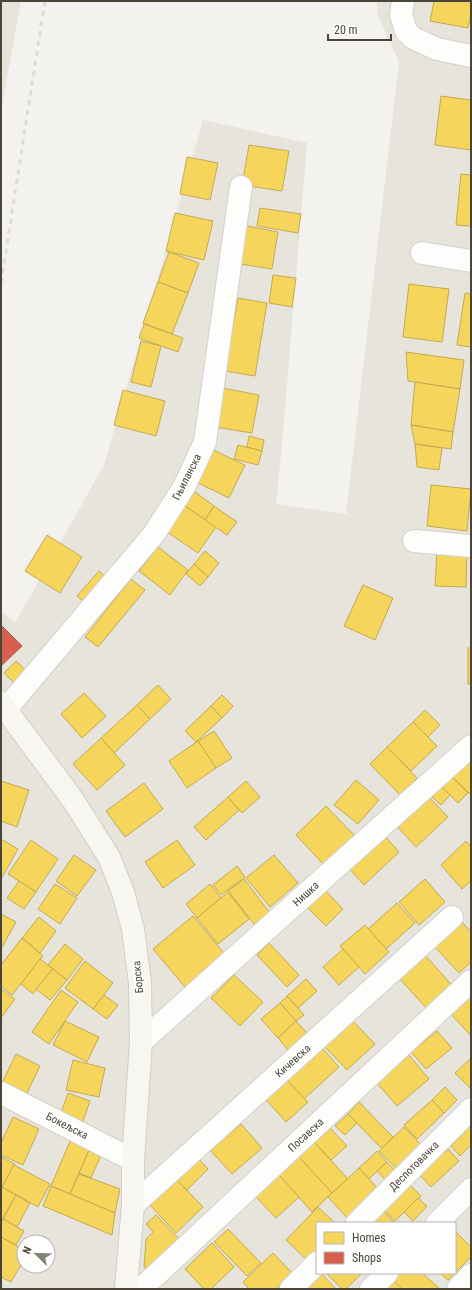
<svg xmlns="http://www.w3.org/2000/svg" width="472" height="1290" font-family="'Roboto Condensed',sans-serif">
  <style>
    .residential { fill: #e7e4dc; fill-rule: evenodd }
    .homes { fill: #f6d55c; stroke: #c3aa52 }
    .shops { fill: #d6604d; stroke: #ac5847 }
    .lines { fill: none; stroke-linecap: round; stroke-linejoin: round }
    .street-casing { stroke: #d2d0cb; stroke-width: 24 }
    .secondary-casing { stroke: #d3cfc5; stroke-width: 24 }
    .street { stroke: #fdfdfc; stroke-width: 22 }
    .secondary { stroke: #f7f6f1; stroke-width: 22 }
    .rail { stroke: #dbdbda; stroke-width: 3; stroke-dasharray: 5 5; stroke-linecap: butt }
    .labels { text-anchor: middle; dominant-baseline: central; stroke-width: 4; stroke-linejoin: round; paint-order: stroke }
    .street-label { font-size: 11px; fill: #4b4439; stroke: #fff }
  </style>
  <rect width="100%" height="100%" fill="#f4f2ee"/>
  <g class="residential">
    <path d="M1 1H21L1 110Z"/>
    <path d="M377 1H471V1289H1V611L15 623 104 465 203 120 307 143 283 434 276 504 346 514 399 62 378 16ZM317 1223H455V1273H317ZM24 1242H48V1266H24Z"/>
  </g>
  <g class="homes">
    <path d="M434 1H471V13L468 28 430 21Z"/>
    <path d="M441 96 471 100V150L435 145Z"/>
    <path d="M249 145 289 151 282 191 242 185Z"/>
    <path d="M187 157 218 163 210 200 180 194Z"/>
    <path d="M461 174 471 175V226L456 225Z"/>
    <path d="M260 208 301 214 298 233 257 226Z"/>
    <path d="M175 213 213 221 204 260 166 251Z"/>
    <path d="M247 226 278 232 272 269 240 264Z"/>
    <path d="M169 252 199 263 188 293 158 282Z"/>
    <path d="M273 275 296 278 292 307 269 303Z"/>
    <path d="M158 282 188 293 172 334 143 323Z"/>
    <path d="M409 284 449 289 442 342 403 337Z"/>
    <path d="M465 293 471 294V347L457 345Z"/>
    <path d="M238 298 267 303 255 376 225 371Z"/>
    <path d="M144 324 183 338 178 352 139 338Z"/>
    <path d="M141 341 161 346 151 387 131 382Z"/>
    <path d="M406 352 464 360 460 389 408 381Z"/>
    <path d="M415 382 460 389 453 432 411 425Z"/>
    <path d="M222 388 259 395 252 433 215 427Z"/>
    <path d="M123 390 165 401 156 436 114 425Z"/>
    <path d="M411 425 453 432 451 449 415 444Z"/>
    <path d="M249 436 264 440 262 451 247 447Z"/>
    <path d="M415 444 442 448 439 470 417 467Z"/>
    <path d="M238 445 262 451 258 465 234 459Z"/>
    <path d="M209 448 245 465 229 498 194 481Z"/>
    <path d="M431 485 471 489 467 531 427 526Z"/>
    <path d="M195 492 214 506 205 520 185 506Z"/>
    <path d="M185 506 216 527 198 553 167 532Z"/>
    <path d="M214 506 237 522 227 535 205 520Z"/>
    <path d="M47 535 82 557 60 593 25 571Z"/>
    <path d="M158 547 188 570 170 595 139 571Z"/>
    <path d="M437 550 467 551 466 587 435 586Z"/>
    <path d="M205 551 219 563 208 577 194 564Z"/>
    <path d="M194 564 208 577 200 586 186 574Z"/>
    <path d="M99 571 110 581 89 606 77 596Z"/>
    <path d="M131 579 145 590 98 647 85 637Z"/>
    <path d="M363 585 393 598 375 640 344 626Z"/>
    <rect x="468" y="648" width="3" height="36"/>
    <path d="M16 661 29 673 16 685 4 673Z"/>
    <path d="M158 685 171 699 150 719 137 705Z"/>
    <path d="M84 693 106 716 82 738 61 714Z"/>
    <path d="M222 695 233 706 222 718 211 706Z"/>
    <path d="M137 705 150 719 114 753 101 738Z"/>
    <path d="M211 706 222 718 196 742 185 731Z"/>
    <path d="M425 710 440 725 428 737 413 722Z"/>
    <path d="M413 722 437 746 411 771 387 747Z"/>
    <path d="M214 731 232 758 216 768 198 741Z"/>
    <path d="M101 738 125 765 97 790 73 764Z"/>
    <path d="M198 741 216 768 187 788 169 761Z"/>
    <path d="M387 747 417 778 400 795 370 764Z"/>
    <path d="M471 752V795L449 774Z"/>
    <path d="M449 774 468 793 458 803 439 784Z"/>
    <path d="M356 780 379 800 358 824 334 805Z"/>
    <path d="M1 781 29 790 17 827 1 821Z"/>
    <path d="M246 781 260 797 242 813 228 797Z"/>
    <path d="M144 783 163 809 125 837 106 811Z"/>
    <path d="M441 786 450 795 441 805 431 796Z"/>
    <path d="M425 793 448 817 416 847 394 823Z"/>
    <path d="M228 797 239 810 206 840 194 827Z"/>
    <path d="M326 806 355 836 325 866 296 835Z"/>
    <path d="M383 834 399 852 364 885 347 866Z"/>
    <path d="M1 839 18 849 1 879Z"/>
    <path d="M31 840 58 859 36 892 8 874Z"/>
    <path d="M177 840 195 865 163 888 145 862Z"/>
    <path d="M466 841 471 847V881L462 889 441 865Z"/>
    <path d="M74 855 96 870 77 896 56 881Z"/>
    <path d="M274 855 298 883 270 907 246 878Z"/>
    <path d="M237 866 245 877 221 895 213 885Z"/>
    <path d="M244 879 273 917 258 929 228 891Z"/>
    <path d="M425 879 445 902 419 925 399 902Z"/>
    <path d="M19 881 36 892 24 909 7 898Z"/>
    <path d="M55 884 77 898 60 924 38 909Z"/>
    <path d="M210 884 221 898 197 918 186 904Z"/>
    <path d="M323 888 343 909 326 926 305 905Z"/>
    <path d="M228 892 249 919 218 944 197 918Z"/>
    <path d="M397 903 415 923 386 949 368 929Z"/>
    <path d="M1 914 16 922 1 949Z"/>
    <path d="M193 916 229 959 190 993 153 949Z"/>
    <path d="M39 917 56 931 40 953 22 938Z"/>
    <path d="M461 921 471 932V962L459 973 434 946Z"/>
    <path d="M365 925 389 952 365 974 340 946Z"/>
    <path d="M22 938 43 956 12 995 1 986V965Z"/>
    <path d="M269 943 299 975 287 987 257 955Z"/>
    <path d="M65 944 83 959 67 980 48 965Z"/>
    <path d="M343 949 359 967 339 985 323 967Z"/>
    <path d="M425 955 456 990 431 1013 399 978Z"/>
    <path d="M40 959 53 969 33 994 21 984Z"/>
    <path d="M85 961 113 983 93 1009 65 988Z"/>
    <path d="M53 969 67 980 50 1000 36 989Z"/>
    <path d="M234 975 263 1002 240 1026 211 998Z"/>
    <path d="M306 979 317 991 298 1008 287 996Z"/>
    <path d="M1 989 15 999 1 1018Z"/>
    <path d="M61 990 78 1002 49 1044 32 1032Z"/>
    <path d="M471 992V1036L449 1012Z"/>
    <path d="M104 995 118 1005 107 1019 93 1009Z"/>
    <path d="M287 996 304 1015 296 1021 280 1003Z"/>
    <path d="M280 1003 296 1021 278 1038 261 1019Z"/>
    <path d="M351 1019 375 1044 347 1070 323 1045Z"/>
    <path d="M65 1021 99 1037 87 1062 53 1045Z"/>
    <path d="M296 1021 308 1034 289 1051 278 1038Z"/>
    <path d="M437 1031 452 1048 426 1069 411 1052Z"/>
    <path d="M322 1048 339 1067 304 1099 287 1080Z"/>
    <path d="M16 1054 40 1066 26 1095 2 1083Z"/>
    <path d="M409 1055 429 1079 397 1106 377 1083Z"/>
    <path d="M471 1058V1089L455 1073Z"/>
    <path d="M73 1060 105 1068 99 1097 66 1090Z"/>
    <path d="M287 1080 308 1102 286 1122 266 1100Z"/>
    <path d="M445 1087 457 1100 444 1113 432 1100Z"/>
    <path d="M68 1093 90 1101 81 1127 59 1119Z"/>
    <path d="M432 1100 444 1113 417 1139 404 1125Z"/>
    <path d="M359 1102 393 1137 382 1149 348 1114Z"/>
    <path d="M348 1114 357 1123 345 1135 335 1126Z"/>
    <path d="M13 1117 39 1129 23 1165 1 1155V1143Z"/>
    <path d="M241 1124 262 1148 232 1174 210 1150Z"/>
    <path d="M471 1125V1145L460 1156 451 1146Z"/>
    <path d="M404 1127 425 1149 401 1173 379 1151Z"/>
    <path d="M330 1128 347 1146 331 1160 314 1142Z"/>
    <path d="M71 1139 90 1148 70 1194 51 1186Z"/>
    <path d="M314 1142 348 1179 332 1193 299 1157Z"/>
    <path d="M90 1148 102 1153 91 1178 79 1173Z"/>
    <path d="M448 1149 459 1161 431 1187 419 1174Z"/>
    <path d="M377 1151 387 1162 369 1179 359 1168Z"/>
    <path d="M1 1157 15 1164 2 1187H1Z"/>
    <path d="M299 1157 332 1193 312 1212 279 1175Z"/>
    <path d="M199 1159 208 1169 187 1190 177 1180Z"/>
    <path d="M387 1162 399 1175 389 1184 377 1171Z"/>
    <path d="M14 1165 50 1184 38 1207 2 1187Z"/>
    <path d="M359 1168 381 1192 350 1221 328 1197Z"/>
    <path d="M79 1174 120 1189 115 1213 70 1194Z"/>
    <path d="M279 1175 299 1197 276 1218 256 1197Z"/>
    <path d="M177 1180 203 1207 176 1233 150 1205Z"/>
    <path d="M410 1185 421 1196 395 1221 385 1211Z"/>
    <path d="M51 1186 115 1213 112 1235 43 1206Z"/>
    <path d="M2 1187 16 1195 1 1222V1189Z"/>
    <path d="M16 1195 30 1203 17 1227 3 1219Z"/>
    <path d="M418 1198 427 1206 413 1221 404 1212Z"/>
    <path d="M318 1207 335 1223H317V1251L308 1261 286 1240Z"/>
    <path d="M381 1209 395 1223H368Z"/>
    <path d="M156 1215 184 1244 152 1276 144 1267 146 1239 153 1232 146 1224Z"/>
    <path d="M3 1219 24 1231 16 1245 1 1237V1222Z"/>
    <path d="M228 1229 261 1263 247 1276 214 1242Z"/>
    <path d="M455 1231 471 1247V1257L448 1280 440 1273H455Z"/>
    <path d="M1 1237 24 1250V1260L11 1282 1 1277Z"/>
    <path d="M212 1243 234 1267 211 1289H204L185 1269Z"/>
    <path d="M273 1253 292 1273 276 1289H249L243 1282Z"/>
    <path d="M321 1273 336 1289H305Z"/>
    <path d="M326 1273H362L346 1289H342Z"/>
    <path d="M399 1273H422L440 1289H402L393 1280Z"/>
    <path d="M393 1280 402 1289H385Z"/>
  </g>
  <path class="shops" d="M2 626 22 646 1 666V627Z"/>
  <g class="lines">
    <defs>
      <g id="street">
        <path d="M403 1 401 15 406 31 413 38 437 49 471 56"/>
        <path d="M422 253 471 261"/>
        <path d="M414 541 471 546"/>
        <path d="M6 709 154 534 184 487 205 442 241 187"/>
        <path d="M141 1042 471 746"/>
        <path d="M1 1093 133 1160"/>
        <path d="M133 1205 452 917"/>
        <path d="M357 1223 471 1109"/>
        <path d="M437 1223 471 1189"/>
        <path d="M141 1289 471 981"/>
        <path d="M291 1289 317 1263"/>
        <path d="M371 1289 387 1273"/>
        <path d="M458 1289 471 1275"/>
      </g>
      <path id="secondary" d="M1 703 73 800 109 857 123 892 133 929 140 983 141 1042 133 1160V1205L126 1289"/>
    </defs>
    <use href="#street" class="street-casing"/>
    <use href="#secondary" class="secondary-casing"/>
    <use href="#street" class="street"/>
    <use href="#secondary" class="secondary"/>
    <path class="rail" d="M1 283 45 1"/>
  </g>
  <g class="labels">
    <g class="street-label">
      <text transform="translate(187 477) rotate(-63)">Гњиланска</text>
      <text transform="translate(306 894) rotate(-42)">Нишка</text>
      <text transform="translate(138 977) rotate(-95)">Борска</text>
      <text transform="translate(293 1061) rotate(-42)">Кичевска</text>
      <text transform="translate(67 1126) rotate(27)">Бокељска</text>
      <text transform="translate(306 1135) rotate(-43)">Посавска</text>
      <text transform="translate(414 1166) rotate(-45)">Деспотовачка</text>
    </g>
  </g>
  <rect width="472" height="1290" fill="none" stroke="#4b4439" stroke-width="4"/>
  <rect x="316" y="1222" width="140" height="52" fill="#ffffff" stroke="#b7b4b0"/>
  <rect x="324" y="1232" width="20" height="12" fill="#f6d55c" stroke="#b7b4b0"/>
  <text x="352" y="1242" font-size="12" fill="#4b4439">Homes</text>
  <rect x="324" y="1252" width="20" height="12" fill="#d6604d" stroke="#b7b4b0"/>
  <text x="352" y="1262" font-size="12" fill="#4b4439">Shops</text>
  <g transform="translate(36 1254) rotate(293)"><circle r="19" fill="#ffffff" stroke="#b7b4b0"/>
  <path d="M0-3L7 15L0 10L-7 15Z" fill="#868178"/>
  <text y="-6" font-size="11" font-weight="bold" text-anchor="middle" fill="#4b4439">N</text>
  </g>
  <path d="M328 34v6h63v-6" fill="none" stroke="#4b4439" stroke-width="2"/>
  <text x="334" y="34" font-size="12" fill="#4b4439" stroke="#ffffff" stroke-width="3" paint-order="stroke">20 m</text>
</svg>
